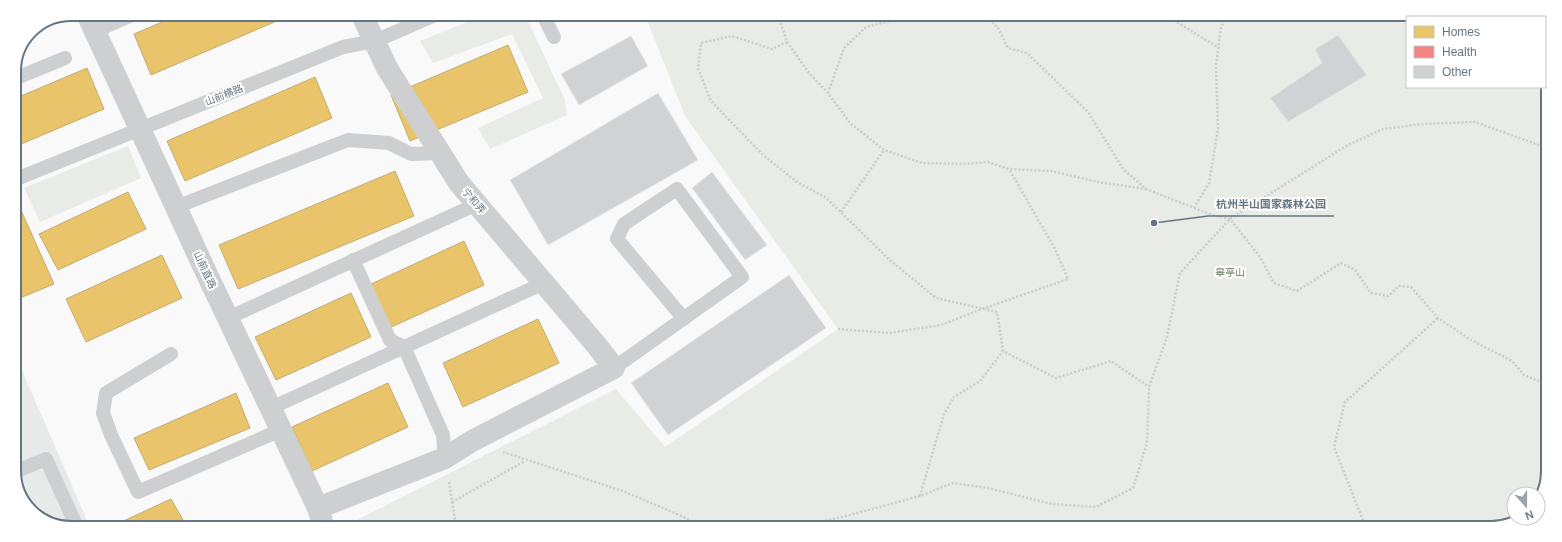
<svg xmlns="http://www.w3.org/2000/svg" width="1562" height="542" font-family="Arial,'Noto Sans SC',sans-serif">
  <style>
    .built { fill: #e8e9e9 }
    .green { fill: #e8ebe6 }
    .homes { fill: #e9c46a; stroke: #c1ad72 }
    .health { fill: #f28482; stroke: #c88082 }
    .building { fill: #d0d2d3; stroke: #e8e8e8 }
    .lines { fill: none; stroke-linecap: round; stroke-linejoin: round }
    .path { stroke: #cbcccd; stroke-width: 2.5; stroke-dasharray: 2 2; stroke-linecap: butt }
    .lane { stroke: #cecfd0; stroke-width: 14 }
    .street { stroke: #cecfd0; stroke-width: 22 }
    .labels { text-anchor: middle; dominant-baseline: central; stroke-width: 4; stroke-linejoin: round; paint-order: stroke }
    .street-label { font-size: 10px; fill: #657683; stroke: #fff }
    .park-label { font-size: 10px; fill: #687a64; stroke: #fff }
    .rim { fill: none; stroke: #657683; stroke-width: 2 }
    .leader { fill: none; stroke: #657683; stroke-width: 1.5 }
    .callout-dot { fill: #657683; stroke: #fff; stroke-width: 1.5 }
    .callout-label { font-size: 11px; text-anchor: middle; font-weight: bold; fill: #657683; stroke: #fff; stroke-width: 4; stroke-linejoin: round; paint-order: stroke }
  </style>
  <rect width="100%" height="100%" fill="#f9f9f9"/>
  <path class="built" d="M14 352 89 525H53L26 506 14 475Z"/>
  <g class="green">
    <path d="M485 15H525L565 100 567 115 490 149 478 128 543 98 512 34 433 63 420 41Z"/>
    <path d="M645 15 1509 17H1407V87H1545V60L1548 67 1545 489 1538 499V494H1514V518H1521L1491 528 345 526 616 389 665 447 838 329 685 116Z"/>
    <path d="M128 146 141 178 40 222 24 188Z"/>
  </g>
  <g class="homes">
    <path d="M181 14H293L151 75 134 34Z"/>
    <path d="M508 45 528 92 410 141 391 95Z"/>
    <path d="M87 68 104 109 14 147V99Z"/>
    <path d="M315 77 332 118 185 181 167 141Z"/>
    <path d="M395 171 414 216 238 289 219 245Z"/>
    <path d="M128 192 146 229 58 270 39 234Z"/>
    <path d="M16 199 54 284 20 298 14 285V200Z"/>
    <path d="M464 241 484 285 389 328 369 285Z"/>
    <path d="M162 255 182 298 86 342 66 299Z"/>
    <path d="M351 293 371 337 276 380 255 337Z"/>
    <path d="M538 319 559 363 463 407 443 363Z"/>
    <path d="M388 383 408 427 312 471 292 427Z"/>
    <path d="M236 393 250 428 149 470 134 438Z"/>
    <path d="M171 499 186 525H120L119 523Z"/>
  </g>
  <path class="health" d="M62 522 63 525H54Z"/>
  <g class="building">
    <path d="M391 15H402L393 18Z"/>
    <path d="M1338 35 1367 75 1288 122 1270 98 1322 63 1315 49Z"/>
    <path d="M631 36 648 66 579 105 561 74Z"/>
    <path d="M658 93 698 160 548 245 510 180Z"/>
    <path d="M712 172 767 245 745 260 692 188Z"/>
    <path d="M789 275 826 328 668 435 631 383Z"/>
  </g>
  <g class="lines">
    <g class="path">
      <path d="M781 15V24L787 42 809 73 828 93 850 123 884 150 922 163 963 164 988 162 1009 169 1051 171 1098 182 1146 189"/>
      <path d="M987 16 998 28 1008 48 1027 53 1088 112 1123 169 1146 189 1212 215 1230 219 1260 257 1274 283 1297 291 1341 263 1355 270 1371 293 1388 296 1399 286 1411 287 1438 318 1471 340 1512 361 1524 375 1546 384"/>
      <path d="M1035 16 1042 18 1051 16"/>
      <path d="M1167 16 1219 48"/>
      <path d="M787 42 772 49 732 36 701 43 698 69 711 101 763 155 797 182 825 197 891 261 936 298 997 312 1003 351 1056 378 1111 361 1149 387"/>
      <path d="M828 93 844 48 866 27 910 16"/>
      <path d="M1194 208 1209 183 1218 129 1216 66 1221 27 1227 16"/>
      <path d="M841 212 884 150"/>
      <path d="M838 329 889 333 941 325 982 309 1068 279 1055 249 1009 169"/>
      <path d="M503 452 623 491 684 517 701 526"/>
      <path d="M449 482 456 526"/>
      <path d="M920 496 944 414 954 397 980 381 1003 351"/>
      <path d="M452 502 525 461"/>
      <path d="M684 526V517"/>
      <path d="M798 527 850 515 920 496 953 483 988 488 1052 504 1096 507 1133 488 1147 443 1149 387 1167 337 1180 273 1230 219 1346 146 1383 129 1422 124 1475 122 1547 148"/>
      <path d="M1366 528 1334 447 1345 402 1438 318"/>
    </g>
    <g class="lane">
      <path d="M543 15 554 37"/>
      <path d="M95 31 134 14"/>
      <path d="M14 79 65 58"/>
      <path d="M14 180 343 47 375 41 435 15"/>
      <path d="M176 207 348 140 389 143 411 154 440 153"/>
      <path d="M353 260 390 340 404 347 443 435 445 458"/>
      <path d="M228 318 477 204"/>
      <path d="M171 354 106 393 103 413 111 435 138 492 281 430"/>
      <path d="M614 368 742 277 677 189 624 224 617 239 684 319"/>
      <path d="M271 408 544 283"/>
      <path d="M14 472 46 459 76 525"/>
    </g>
    <g class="street">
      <path d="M87 14 205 270 318 508 323 525"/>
      <path d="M318 508 445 458 472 441 614 368 598 347 459 183 387 68 362 15"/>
    </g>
  </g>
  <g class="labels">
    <g class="street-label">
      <text transform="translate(224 95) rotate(-22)">山前横路</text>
      <text transform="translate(474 201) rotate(49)">宁和弄</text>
      <text transform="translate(205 270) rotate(65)">山前直路</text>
    </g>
    <g class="park-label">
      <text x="1230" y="272">皋亭山</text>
    </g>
  </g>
  <path d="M0 0H1562V542H0ZM71 21H1491A50 50 0 0 1 1541 71V471A50 50 0 0 1 1491 521H71A50 50 0 0 1 21 471V71A50 50 0 0 1 71 21Z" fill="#fff" fill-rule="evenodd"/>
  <path class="rim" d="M71 21H1491A50 50 0 0 1 1541 71V471A50 50 0 0 1 1491 521H71A50 50 0 0 1 21 471V71A50 50 0 0 1 71 21Z"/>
  <path class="leader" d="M1154 223L1208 216H1334"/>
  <circle class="callout-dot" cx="1154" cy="223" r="4"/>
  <g class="callout-label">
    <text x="1271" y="208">杭州半山国家森林公园</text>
  </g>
  <rect x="1406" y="16" width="140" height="72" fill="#ffffff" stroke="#c1c8cd"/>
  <rect x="1414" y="26" width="20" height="12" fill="#e9c46a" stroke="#c1c8cd"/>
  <text x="1442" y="36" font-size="12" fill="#657683">Homes</text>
  <rect x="1414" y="46" width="20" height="12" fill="#f28482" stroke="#c1c8cd"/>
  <text x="1442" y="56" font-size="12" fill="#657683">Health</text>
  <rect x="1414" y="66" width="20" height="12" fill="#d0d2d3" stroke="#c1c8cd"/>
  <text x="1442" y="76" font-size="12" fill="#657683">Other</text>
  <g transform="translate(1526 506) rotate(159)"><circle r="19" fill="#ffffff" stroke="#c1c8cd"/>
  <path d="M0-3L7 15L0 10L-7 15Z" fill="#99a4ac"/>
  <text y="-6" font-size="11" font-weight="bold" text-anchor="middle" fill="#657683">N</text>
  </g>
</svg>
